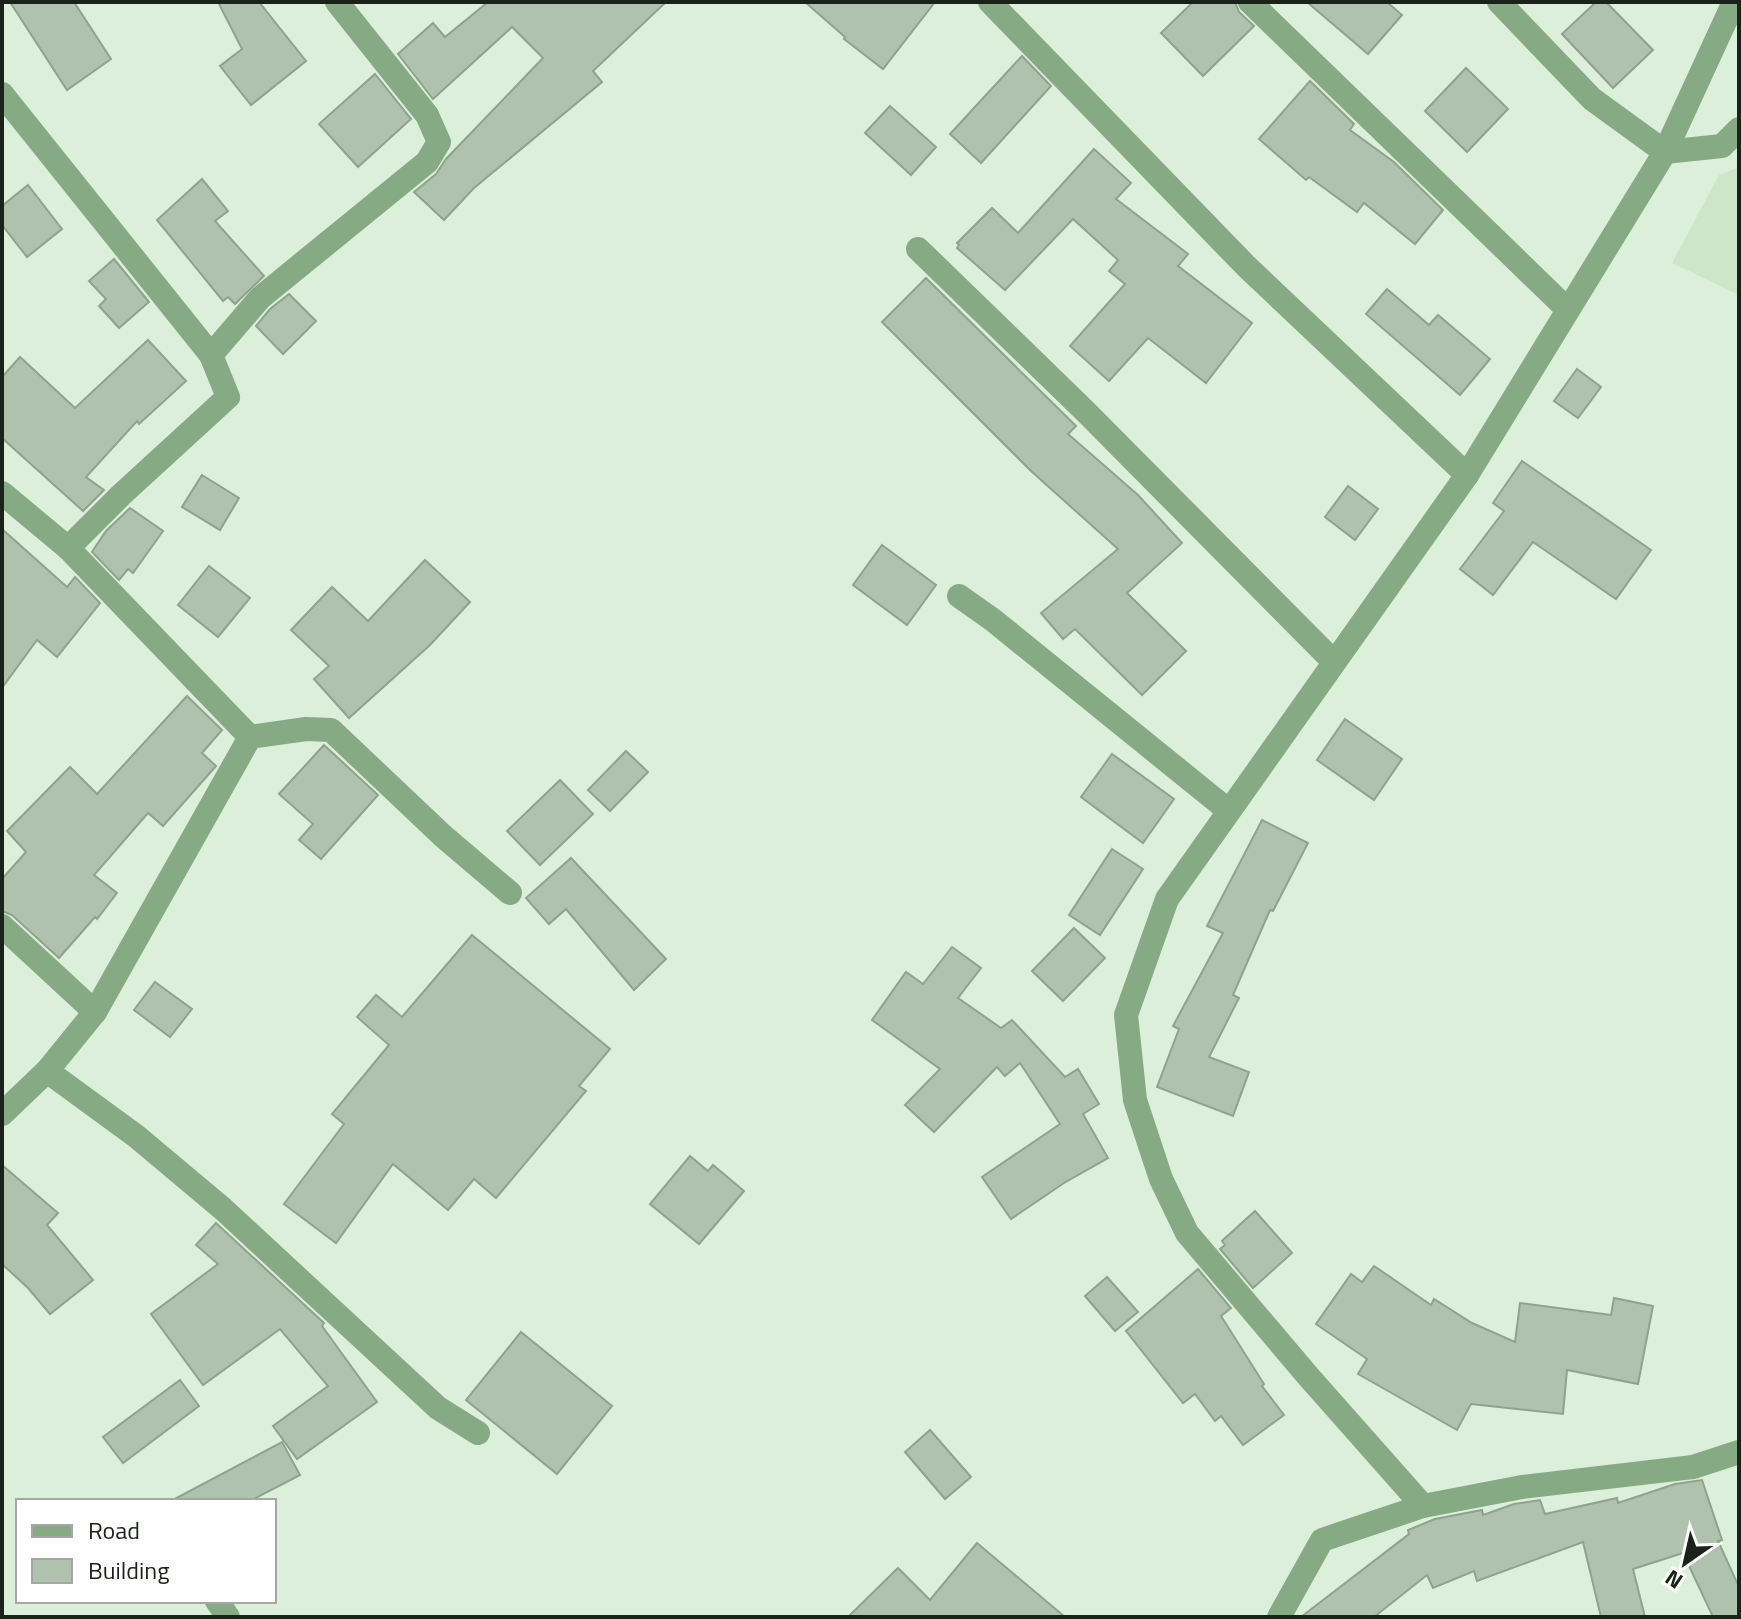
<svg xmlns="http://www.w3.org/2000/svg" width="1741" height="1619" font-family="'Titillium Web',sans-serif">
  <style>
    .built { fill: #cde6ca }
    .building { fill: #afc2ad; stroke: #8fa28e; stroke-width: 2 }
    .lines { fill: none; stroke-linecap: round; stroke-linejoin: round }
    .minor { stroke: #86aa83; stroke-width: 24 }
  </style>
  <rect width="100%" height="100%" fill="#dcefda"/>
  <path class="built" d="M1739 167V295L1672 263 1719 175Z"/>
  <g class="building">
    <path d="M10 2H74L111 59 67 90Z"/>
    <path d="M218 2H259L306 61 251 105 220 66 242 49Z"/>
    <path d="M488 2H666L593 71 602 82 474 188 444 220 414 192 436 174 446 159 543 58 512 27 433 99 398 54 433 23 445 37Z"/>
    <path d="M805 2H935L883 69 844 39 845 37Z"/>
    <path d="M1193 2H1235L1239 12 1254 26 1203 76 1161 33Z"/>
    <path d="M1307 2H1387L1402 15 1368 54Z"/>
    <path d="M1596 2H1606L1653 50 1613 88 1562 34Z"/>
    <path d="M1022 56 1051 86 981 163 950 134Z"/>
    <path d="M1466 68 1508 109 1467 152 1425 111Z"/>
    <path d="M375 74 411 119 358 167 319 124Z"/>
    <path d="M1310 81 1354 124 1350 130 1394 162 1443 210 1415 244 1364 203 1357 212 1309 177 1306 180 1259 139Z"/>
    <path d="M890 106 936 147 911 175 865 133Z"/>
    <path d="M1094 149 1131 183 1116 199 1188 254 1178 266 1252 323 1206 383 1148 338 1109 381 1070 346 1125 284 1109 271 1118 260 1073 219 1005 290 957 248 959 245 957 243 992 208 1018 233Z"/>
    <path d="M202 179 228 211 215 221 264 276 235 304 228 297 223 301 157 220Z"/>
    <path d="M28 185 62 229 27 257 2 225V206Z"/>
    <path d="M114 259 149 302 119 328 99 306 106 299 89 281Z"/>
    <path d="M926 278 1076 426 1068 434 1138 495 1182 543 1127 593 1186 651 1142 695 1075 629 1063 639 1041 613 1118 549 1031 471 882 322Z"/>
    <path d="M1387 289 1429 325 1438 315 1490 359 1460 395 1366 314Z"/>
    <path d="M289 294 316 321 283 354 256 326 270 309Z"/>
    <path d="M148 340 186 381 139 424 137 421 86 477 104 490 83 511 2 438V377L20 357 75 408Z"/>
    <path d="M1577 369 1601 387 1578 418 1554 401Z"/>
    <path d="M1522 461 1651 550 1616 599 1533 542 1493 595 1460 569 1504 511 1493 503Z"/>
    <path d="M202 475 239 498 220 530 182 507Z"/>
    <path d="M1348 486 1378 509 1355 540 1325 517Z"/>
    <path d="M130 508 163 531 133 573 128 569 119 580 92 552 106 531Z"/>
    <path d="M2 529 67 587 75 577 100 603 57 657 37 640 2 688Z"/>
    <path d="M882 545 936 585 907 625 853 585Z"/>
    <path d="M425 560 470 602 430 645 349 718 314 679 329 666 291 630 332 587 368 621Z"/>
    <path d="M209 566 250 598 218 637 178 605Z"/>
    <path d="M187 696 222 730 202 753 216 766 163 826 148 813 94 875 117 893 97 919 95 917 59 958 12 915 2 911V879L26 852 7 831 70 767 97 794Z"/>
    <path d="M1345 719 1402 759 1374 800 1317 760Z"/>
    <path d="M324 745 378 795 321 859 299 840 313 824 279 794Z"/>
    <path d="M626 751 648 772 610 811 588 790Z"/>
    <path d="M1112 754 1174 799 1143 843 1081 797Z"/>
    <path d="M560 780 593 814 540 865 507 831Z"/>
    <path d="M1262 820 1308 843 1273 911 1270 910 1233 995 1239 998 1209 1057 1249 1072 1233 1116 1157 1087 1179 1029 1173 1026 1223 933 1207 926Z"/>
    <path d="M1112 849 1143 869 1100 935 1069 915Z"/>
    <path d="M571 858 666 959 634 990 566 909 549 924 526 898Z"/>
    <path d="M1074 928 1105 958 1063 1001 1032 971Z"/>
    <path d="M472 935 610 1049 579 1086 586 1091 496 1198 474 1179 448 1210 393 1164 336 1243 284 1204 344 1124 332 1114 389 1045 357 1017 376 995 402 1017Z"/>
    <path d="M952 947 981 968 958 998 1001 1028 1012 1020 1065 1077 1078 1069 1099 1104 1083 1114 1108 1158 1064 1183 1011 1219 982 1177 1060 1124 1020 1063 1005 1076 997 1067 934 1132 905 1105 940 1069 872 1020 906 972 923 984Z"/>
    <path d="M155 982 192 1009 170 1037 134 1010Z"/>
    <path d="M690 1156 708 1171 713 1165 744 1191 699 1244 650 1204Z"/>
    <path d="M2 1165 58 1213 47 1225 93 1280 50 1314 28 1288 2 1264Z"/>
    <path d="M1255 1211 1292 1253 1253 1288 1220 1249 1225 1245 1222 1241Z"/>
    <path d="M216 1223 324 1323 322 1326 377 1402 297 1459 273 1426 328 1386 280 1329 203 1385 151 1314 218 1264 196 1245Z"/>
    <path d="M1374 1266 1431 1305 1434 1299 1472 1323 1515 1342 1520 1303 1611 1315 1614 1298 1653 1306 1638 1384 1567 1370 1563 1414 1471 1404 1457 1430 1358 1374 1367 1359 1316 1324 1351 1274 1362 1282Z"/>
    <path d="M1198 1269 1231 1308 1221 1316 1264 1384 1262 1386 1284 1415 1243 1445 1221 1416 1215 1421 1195 1394 1183 1403 1126 1331Z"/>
    <path d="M1107 1277 1138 1312 1115 1331 1085 1296Z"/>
    <path d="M521 1332 612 1406 557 1474 466 1400Z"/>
    <path d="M180 1380 199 1406 123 1463 103 1437Z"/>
    <path d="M930 1430 971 1477 945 1499 905 1452Z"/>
    <path d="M282 1442 300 1475 250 1501H171Z"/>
    <path d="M1702 1480 1722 1540 1718 1541 1739 1587V1617H1713L1683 1553 1633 1569 1645 1617H1601L1583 1542 1477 1581 1474 1571 1433 1588 1427 1575 1374 1617H1301L1409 1534 1408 1530 1435 1519 1482 1510 1483 1515 1514 1504 1540 1500 1545 1514 1617 1498 1618 1503 1675 1484Z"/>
    <path d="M977 1543 1065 1617H848L898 1568 930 1600Z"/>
  </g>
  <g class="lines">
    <g class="minor">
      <path d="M990 2 1246 266 1467 475"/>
      <path d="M1250 2 1568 310"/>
      <path d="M1499 2 1592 99 1665 152 1722 146 1739 129"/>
      <path d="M2 94 211 355 228 397 121 495 68 548 250 737 95 1012 47 1071 2 1114"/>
      <path d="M918 249 1085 411 1334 662"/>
      <path d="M211 355 260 298 427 162 439 142 427 115 337 2"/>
      <path d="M2 493 68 548"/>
      <path d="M959 596 993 620 1229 811"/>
      <path d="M250 737 306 729 331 730 443 836 510 893"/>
      <path d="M2 926 95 1012"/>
      <path d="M47 1071 136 1136 223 1209 438 1408 478 1433"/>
      <path d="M1423 1506 1308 1376 1187 1233 1161 1179 1135 1100 1126 1015 1167 899 1467 475 1665 152 1734 2"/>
      <path d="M217 1601 228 1617"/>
      <path d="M1279 1617 1322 1540 1423 1506 1522 1487 1693 1467 1739 1452"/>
    </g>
  </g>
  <rect width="1741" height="1619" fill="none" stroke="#1b221a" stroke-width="8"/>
  <rect x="16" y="1499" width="260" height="104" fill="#ffffff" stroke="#a4a7a3" stroke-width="2"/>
  <rect x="32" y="1525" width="40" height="12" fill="#86aa83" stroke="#a4a7a3" stroke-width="2"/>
  <text x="88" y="1539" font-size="24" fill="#1b221a">Road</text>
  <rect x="32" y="1559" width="40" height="24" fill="#afc2ad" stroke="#a4a7a3" stroke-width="2"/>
  <text x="88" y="1579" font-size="24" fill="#1b221a">Building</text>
  <g transform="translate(1685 1563) rotate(214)" stroke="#ffffff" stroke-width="6" paint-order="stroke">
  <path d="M0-6L14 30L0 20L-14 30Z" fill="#1b221a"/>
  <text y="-12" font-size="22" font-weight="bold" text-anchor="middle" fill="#1b221a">N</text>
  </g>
</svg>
